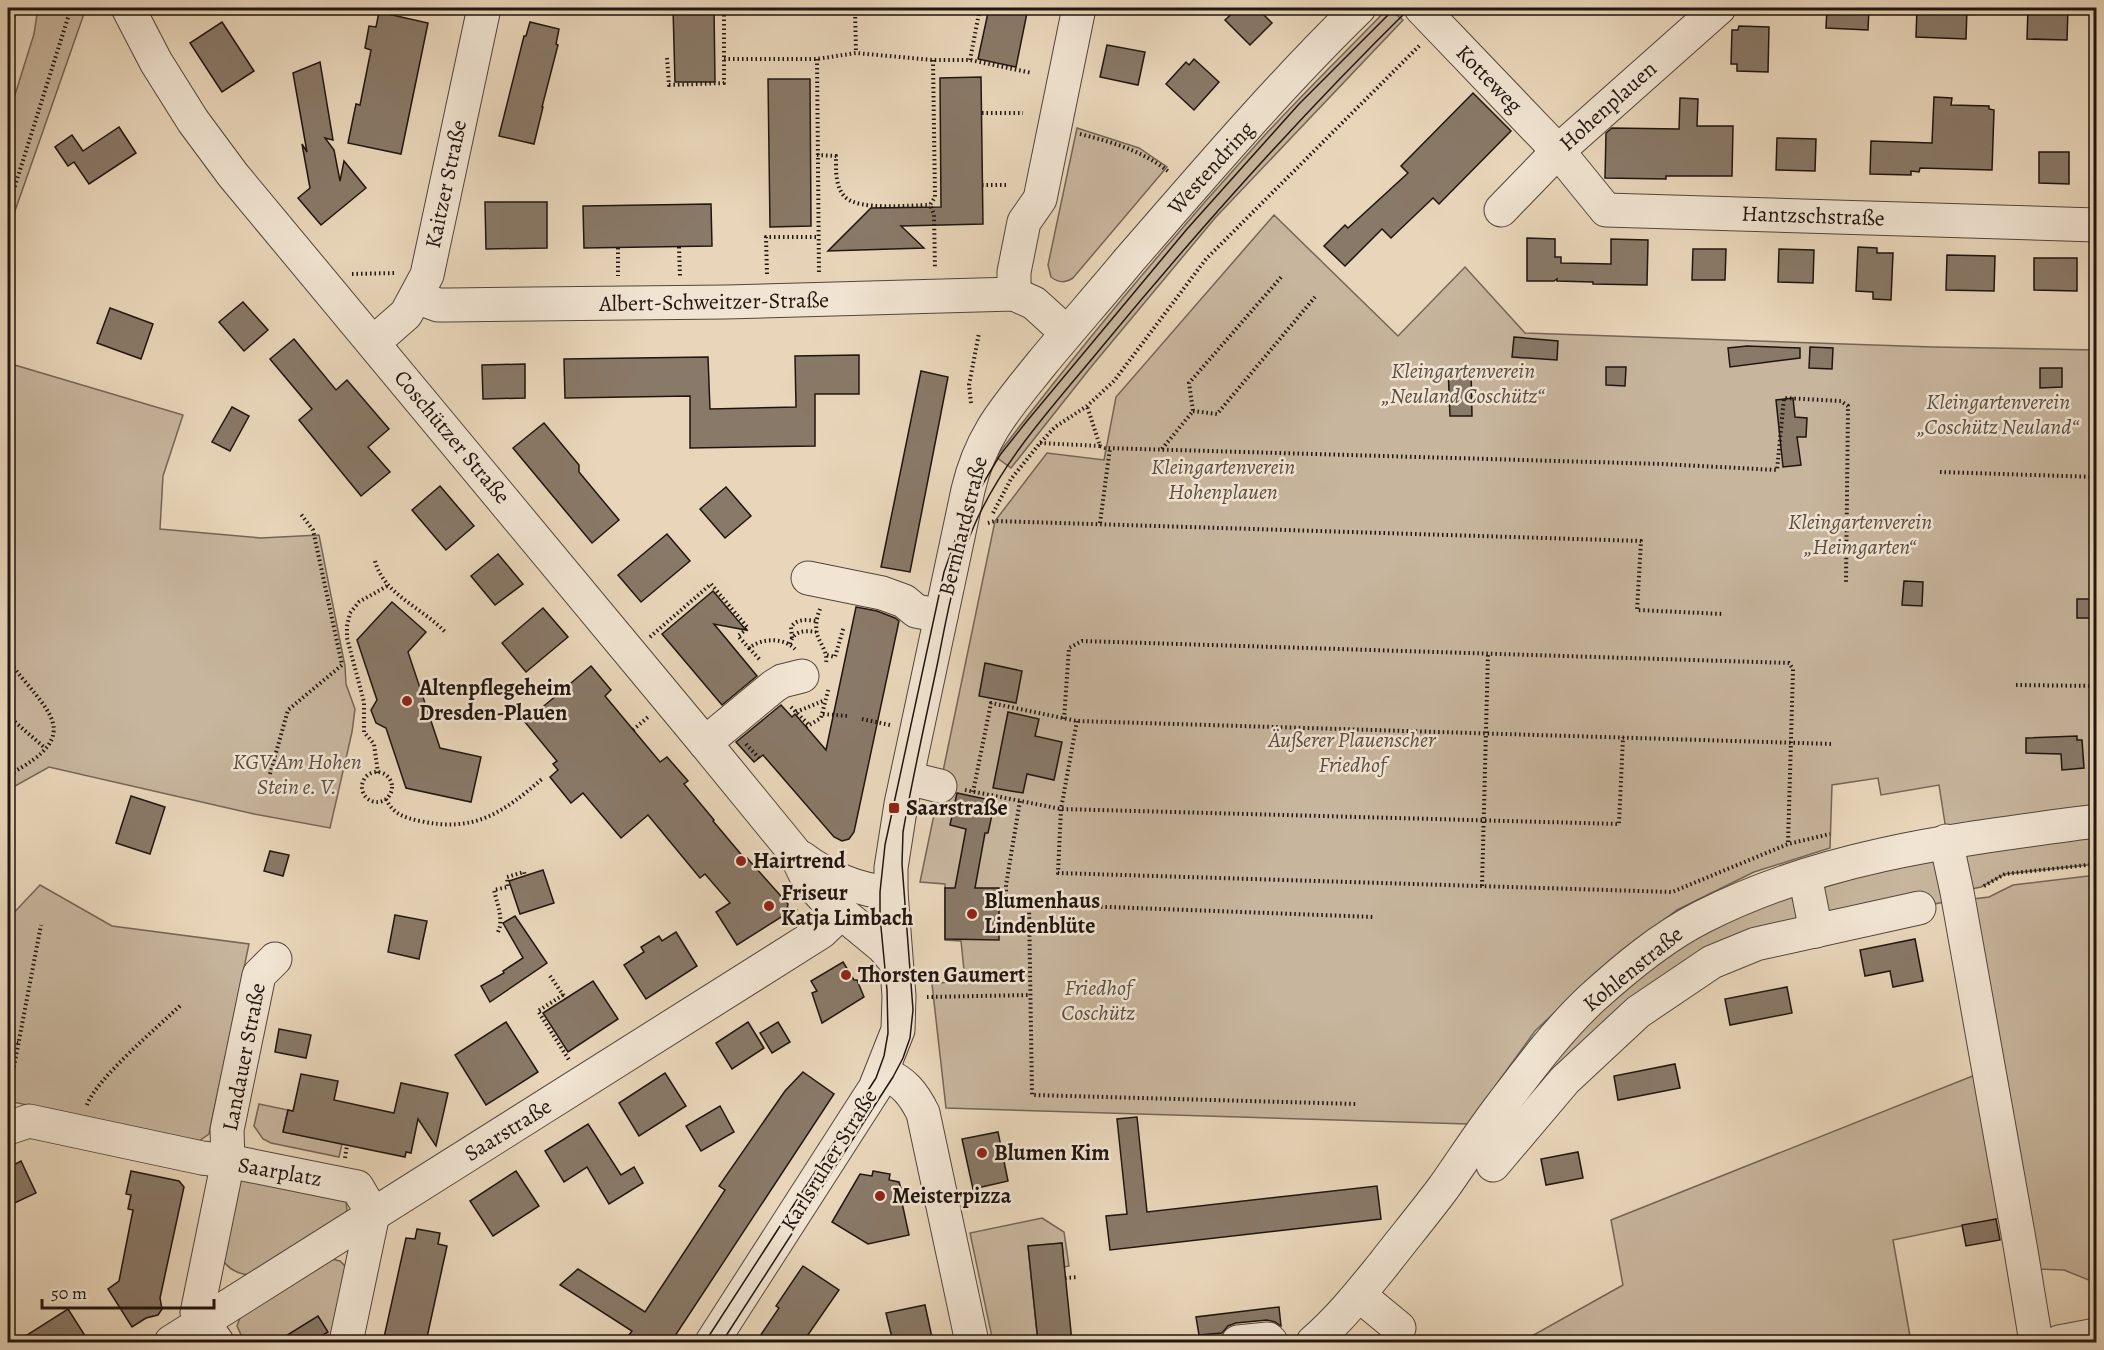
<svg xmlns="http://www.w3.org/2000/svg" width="2104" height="1350" font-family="Alegreya,serif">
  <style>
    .green { fill: #c7b59d; stroke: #746556; stroke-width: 1.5 }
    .building { fill: #897968; stroke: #20150f; stroke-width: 1.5 }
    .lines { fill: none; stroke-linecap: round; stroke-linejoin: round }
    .minor-casing { stroke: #52453a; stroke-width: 35 }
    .path { stroke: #20150f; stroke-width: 4; stroke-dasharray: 1.5 3; stroke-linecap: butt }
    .minor { stroke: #f1e4d2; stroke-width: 33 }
    .tram { stroke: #20150f; stroke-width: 1.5 }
    .poi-dot { fill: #8f2418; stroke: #f1e4d2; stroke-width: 2 }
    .labels { text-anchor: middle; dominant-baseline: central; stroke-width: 5; stroke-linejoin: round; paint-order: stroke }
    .street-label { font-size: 22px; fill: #20150f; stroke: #f1e4d2 }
    .park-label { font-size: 22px; font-style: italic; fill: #5a4d41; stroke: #f1e4d2 }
    .poi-label { font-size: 22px; font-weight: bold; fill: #20150f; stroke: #f1e4d2; text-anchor: start }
  </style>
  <rect width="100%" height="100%" fill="#e9d6ba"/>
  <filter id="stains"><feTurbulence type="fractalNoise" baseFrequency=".00333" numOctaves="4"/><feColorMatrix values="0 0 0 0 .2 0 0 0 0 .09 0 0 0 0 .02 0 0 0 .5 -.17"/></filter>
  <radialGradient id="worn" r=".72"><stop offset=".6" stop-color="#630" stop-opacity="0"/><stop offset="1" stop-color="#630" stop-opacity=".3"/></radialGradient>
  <g class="green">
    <path d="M38 8H86L8 231V117L34 34Z"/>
    <path d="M1388 8 1403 20 1215 218 1091 367 1011 468 996 457C1078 350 1164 246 1255 146 1298 98 1344 54 1388 8Z"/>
    <path d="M1077 128 1139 148 1167 167 1073 278C1065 283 1059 283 1051 277L1048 265Z"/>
    <path d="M1274 215 1398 336 1465 267 1525 333 1933 347 2096 350V809L1946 830 1939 785 1881 795 1878 778 1832 785 1830 848 1754 872 1677 910 1603 967 1535 1031 1468 1124 946 1108 932 984 965 980 961 941 945 940V884L920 882 995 521 1047 453 1104 460 1116 397Z"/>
    <path d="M8 363 183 415 163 476 160 529 261 538 319 535 345 666 346 684 355 709 352 732 330 828 254 814 49 767 8 790Z"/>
    <path d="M2096 836V864L2005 874 1981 887 1957 892 1944 902 1756 944 1712 962 1478 1160 1548 1066 1607 1004 1661 961 1693 939 1757 908 1903 863Z"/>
    <path d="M2096 875V1283L2064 1270 2036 1269 1973 899 1989 897 2013 885Z"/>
    <path d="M40 885 112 926 249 944 209 1134 199 1141 8 1101V919Z"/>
    <path d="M1975 1075 2005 1217 1893 1240 1910 1336 1907 1342H1521L1623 1285 1611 1220Z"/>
    <path d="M259 1104 288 1110 283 1132 342 1144 339 1157 271 1143 263 1139 254 1126Z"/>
    <path d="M238 1178 346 1199 347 1212 253 1275C239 1275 229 1270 222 1259Z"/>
    <path d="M1042 1218 1064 1232 1069 1266 1064 1267 1062 1243 1028 1246 1038 1342H993L970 1233Z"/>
    <path d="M332 1259 340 1261 347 1268 332 1337 323 1342H258L242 1337 237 1326 241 1315Z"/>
  </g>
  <g class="building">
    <path d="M673 8H714L715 82H675Z"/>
    <path d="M989 8H1028L1016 67 978 59Z"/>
    <path d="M1238 8H1257L1272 23 1250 45 1225 20Z"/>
    <path d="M1827 8H1869L1868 30 1826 28Z"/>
    <path d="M1917 8H1967L1966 39 1916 37Z"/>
    <path d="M2028 8H2068L2067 40 2027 39Z"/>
    <path d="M379 12 428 23 401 154 348 143 356 104 360 105 371 50 365 48 369 26 376 27Z"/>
    <path d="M222 22 254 71 222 92 190 43Z"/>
    <path d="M530 22 559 29 556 44 558 45 542 107H543L534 144 499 136 524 36H526Z"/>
    <path d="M1739 26 1769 27 1768 72 1737 71V64H1731L1732 30H1738Z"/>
    <path d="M1107 45 1145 52 1138 85 1100 77Z"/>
    <path d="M1194 59 1219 82 1194 110 1166 84 1186 62 1189 65Z"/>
    <path d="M320 62 333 140 325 138 334 150 340 181 344 161 366 188 321 225 298 198 310 188 302 144 307 152 293 73Z"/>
    <path d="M981 77 983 224 901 226 924 248 828 251 871 208 941 207 940 78Z"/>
    <path d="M768 79H810L811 226 770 227Z"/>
    <path d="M1473 93 1511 131 1439 204 1433 198 1391 238 1382 229 1345 266 1324 246 1345 225 1348 228 1408 173 1401 166Z"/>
    <path d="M1934 97 1952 98 1951 105 1989 106V109L1994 110 1992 170 1920 168 1919 172 1911 171V175L1870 174 1871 141 1932 143Z"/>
    <path d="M1680 98 1698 99 1697 126H1733L1732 176H1666V179L1605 178 1606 133 1612 128 1679 129Z"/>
    <path d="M119 127 136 153 89 184 74 162 68 166 55 147 72 135 83 151Z"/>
    <path d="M1777 138 1816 139 1815 171 1776 170Z"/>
    <path d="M2039 152H2069V184L2039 183Z"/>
    <path d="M485 202H547V248L486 249Z"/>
    <path d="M711 204 712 246 584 248 583 206Z"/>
    <path d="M1527 238 1555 239V257H1561V263L1611 264V239L1648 240 1647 285 1593 284V282L1557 281V279L1554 281H1527Z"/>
    <path d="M1858 247 1877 248V253H1893L1891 300 1873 299V292L1856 291Z"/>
    <path d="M1693 249H1726L1725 280H1692Z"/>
    <path d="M1779 249 1814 250 1813 283 1778 282Z"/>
    <path d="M1947 255 1995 256 1994 291 1946 290Z"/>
    <path d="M2034 258H2077V291L2034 290Z"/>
    <path d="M243 302 268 330 244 351 219 322Z"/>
    <path d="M110 308 153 324 141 359 97 343Z"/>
    <path d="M1514 337 1558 341 1557 360 1512 357Z"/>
    <path d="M294 339 336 390 347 380 389 429 368 447 390 472 361 496 299 420 312 409 270 359Z"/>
    <path d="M1747 346 1800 348V358L1730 367 1728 348Z"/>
    <path d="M1810 347 1833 348 1832 369 1809 368Z"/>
    <path d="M859 355V394H815V446L690 448V396L565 398 564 359 708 357 710 409 796 407 795 356Z"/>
    <path d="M525 364V398L483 399 482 365Z"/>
    <path d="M1448 367 1471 368 1472 416H1450Z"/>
    <path d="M1606 367H1626L1625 386 1606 385Z"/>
    <path d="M2040 368H2062V387L2040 388Z"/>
    <path d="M921 371 948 377 910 572 881 567Z"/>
    <path d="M1793 398 1795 417 1807 418 1806 437H1797L1801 465 1783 467 1776 400Z"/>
    <path d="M232 407 249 416 230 451 212 442Z"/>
    <path d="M544 423 579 465V472L619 520 592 543 513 448Z"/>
    <path d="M440 486 474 526 446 550 412 510Z"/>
    <path d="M726 487 751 516 725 538 700 509Z"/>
    <path d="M667 534 690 561 641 602 618 575Z"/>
    <path d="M498 554 523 584 495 605 471 576Z"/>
    <path d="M1904 581 1923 582 1922 606 1902 605Z"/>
    <path d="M713 591 746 630 714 624 757 676 722 705 662 634Z"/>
    <rect x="2077" y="599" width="20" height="19"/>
    <path d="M392 602 426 632 408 652 440 748 481 757 471 802 406 788 386 728 376 723 371 710 377 700 357 640Z"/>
    <path d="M856 607 877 611 895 618 899 621 854 832 849 839 842 841 834 837 763 755 754 762 736 742 781 705 792 717 795 714 826 750Z"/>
    <path d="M543 608 568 637 526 672 502 643Z"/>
    <path d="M985 663 1022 671 1016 703 979 696Z"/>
    <path d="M591 666 611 690 605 696 660 762 667 757 688 781 684 784 714 820 713 821 745 859 747 858 788 904 786 914 737 945 716 912 730 903 705 874 700 878 648 815 621 838 583 793 571 803 550 777 558 770 553 764 557 761 525 722Z"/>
    <path d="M1008 712 1039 719 1035 736 1062 742 1054 780 1027 774 1023 793 993 788Z"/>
    <path d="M2077 736V740H2082L2084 768 2062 770 2061 754 2026 753V738Z"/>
    <path d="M957 793 995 801 988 833H985L975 888H999V940L945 939V888H955L966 829 950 825Z"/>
    <path d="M131 796 165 807 150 854 116 843Z"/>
    <path d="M270 851 289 855 283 876 264 871Z"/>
    <path d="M543 870 554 903 520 914 509 881Z"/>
    <path d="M395 915 427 921 419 959 388 952Z"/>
    <path d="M515 916 547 963 490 1002 481 986 504 973 503 971 523 958 503 923Z"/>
    <path d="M676 932 697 966 646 999 624 965 644 952 641 947 659 936 662 941Z"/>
    <path d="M1915 939 1923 981 1893 987 1890 971 1865 976 1860 950Z"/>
    <path d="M843 962 854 980H857L864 997 822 1023 812 993 817 991 811 981Z"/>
    <path d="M593 981 618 1019 568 1052 543 1013Z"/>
    <path d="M1787 987 1792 1013 1730 1025 1725 999Z"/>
    <path d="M506 1022 538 1072 486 1105 455 1055Z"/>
    <path d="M748 1022 764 1048 732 1069 716 1043Z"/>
    <path d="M778 1022 790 1042 772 1053 760 1033Z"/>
    <path d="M279 1029 311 1035 306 1058 275 1052Z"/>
    <path d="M1675 1064 1680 1088 1618 1100 1614 1076Z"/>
    <path d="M803 1072 834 1094 671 1342H624L632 1331 560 1285 578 1269 645 1312 725 1190 719 1186 785 1091Z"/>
    <path d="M665 1073 686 1106 639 1136 619 1103Z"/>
    <path d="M301 1074 338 1081 334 1100 394 1113 401 1083 448 1093 436 1146 418 1119 411 1153 406 1152 405 1157 283 1132 288 1110 293 1111Z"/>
    <path d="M720 1106 734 1132 701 1151 686 1126Z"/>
    <path d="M1137 1117 1147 1212 1377 1186 1381 1219 1110 1250 1106 1216 1127 1214 1117 1119Z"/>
    <path d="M588 1124 621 1175 634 1167 643 1183 609 1204 587 1167 564 1182 545 1151Z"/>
    <path d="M998 1132 1008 1181 973 1189 962 1139Z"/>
    <path d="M1578 1152 1583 1178 1546 1185 1541 1159Z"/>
    <path d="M21 1161 36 1193 8 1206V1168Z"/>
    <path d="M131 1171 179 1181 184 1187 160 1298 162 1309 158 1315 146 1318 132 1327 108 1289 119 1281 133 1210 128 1209 131 1195 126 1194Z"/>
    <path d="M516 1171 539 1206 493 1236 470 1201Z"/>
    <path d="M873 1171 890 1174 889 1180 899 1182 904 1198H901L909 1235 868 1244 832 1222 860 1174 872 1176Z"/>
    <path d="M1996 1219 2000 1240 1966 1246 1962 1225Z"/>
    <path d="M417 1229 440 1233 438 1244 447 1246 426 1342H383L406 1238 415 1239Z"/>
    <path d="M1062 1243 1072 1342H1038L1028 1246Z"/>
    <path d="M803 1266 839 1290 803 1342H756L779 1308 776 1306Z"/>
    <path d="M925 1305 933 1342H893L886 1313Z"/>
    <path d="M1279 1307 1281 1326 1275 1322 1267 1320 1236 1323 1228 1326 1222 1333 1199 1335 1196 1317Z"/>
    <path d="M68 1309 89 1342H16Z"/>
    <path d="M318 1316 328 1332 312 1342H276Z"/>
  </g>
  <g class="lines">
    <defs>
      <g id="minor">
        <path d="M128 8 156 62 193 121 233 175 705 743 795 853 808 880 825 899 883 947 895 961"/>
        <path d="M1421 8 1558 151 1606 210 2096 225"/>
        <path d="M1501 210 1558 151 1719 8"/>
        <path d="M1014 294V272L1024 222 1040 199 1079 8"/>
        <path d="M416 297 438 305H448L726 302 1014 294 1034 303 1067 333"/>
        <path d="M373 343 406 314 427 275 484 8"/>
        <path d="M808 578 882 593 904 601 916 611 941 616"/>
        <path d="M705 743 774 686 782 681 802 676"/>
        <path d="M907 778 940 786"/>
        <path d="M1946 841 1957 892 2020 1245 2036 1342"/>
        <path d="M802 858C826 876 860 892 891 892"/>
        <path d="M1805 876 1816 931"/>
        <path d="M883 1073C904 1082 913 1093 923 1113L972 1342"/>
        <path d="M8 1128 29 1121 202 1158 228 1161 227 1130 259 975 275 959"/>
        <path d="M1493 1165 1565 1080 1638 1012 1712 962 1756 944 1919 908"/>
        <path d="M1359 1295 1399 1328"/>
        <path d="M171 1342 821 932 841 913"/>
        <path d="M217 1342 197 1313 228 1161 357 1187 373 1214 346 1342"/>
        <path d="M712 1342 875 1088 898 1030 899 996 891 892V868L901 804 968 490C981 434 1007 407 1042 363 1071 328 1101 294 1130 259 1204 174 1278 87 1359 8"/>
        <path d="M1238 1342 1268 1339 1271 1342"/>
        <path d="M1313 1342C1339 1320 1361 1292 1383 1265 1403 1239 1424 1214 1444 1187 1463 1160 1481 1132 1501 1106 1529 1069 1557 1031 1591 999 1624 969 1662 937 1702 917 1825 854 1962 839 2096 821"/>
        <path d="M2059 1342 2096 1335"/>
      </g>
    </defs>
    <use href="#minor" class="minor-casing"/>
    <g class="path">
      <path d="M855 8 856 53"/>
      <path d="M8 19 9 24 8 30"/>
      <path d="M9 24 18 8"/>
      <path d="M667 58 669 85 724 83V8"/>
      <path d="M724 59H817L856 53 933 60H970L1032 73"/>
      <path d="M817 59 819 274"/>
      <path d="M933 60 935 197 930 205 934 214 935 269"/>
      <path d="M970 60 980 8"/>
      <path d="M982 113H1023"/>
      <path d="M1080 134C1112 142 1143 151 1169 172"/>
      <path d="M817 155 836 156C836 169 835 187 845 197 859 211 910 205 930 205"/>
      <path d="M982 185H1009"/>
      <path d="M8 208 71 8"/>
      <path d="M679 247 680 276"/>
      <path d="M618 248V276"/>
      <path d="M352 274 395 273"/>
      <path d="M767 274 766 237H818"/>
      <path d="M971 403 969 385 979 333"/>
      <path d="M1193 411 1217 414 1315 297"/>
      <path d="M1040 443 1100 446 1087 406"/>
      <path d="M1100 446 1105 448 1662 464 1777 470 1784 398 1841 401 1848 406 1846 582"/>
      <path d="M1162 449 1193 411 1189 383 1283 275"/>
      <path d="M1940 472 2096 477"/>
      <path d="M993 513 1011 479 1040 443 1055 427 1087 406 1114 381 1206 259 1420 45"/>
      <path d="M988 523 995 521 1641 541 1637 610 1723 614"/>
      <path d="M1100 523 1110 448"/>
      <path d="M375 561C384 595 423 608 445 632"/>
      <path d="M820 609C817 616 815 626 817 634 820 644 828 652 826 663"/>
      <path d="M650 637 711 584 748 628 738 636 749 648C762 638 783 637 795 649"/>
      <path d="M792 638 791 627C798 618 807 620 817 621"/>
      <path d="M790 644C793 631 804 630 816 632"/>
      <path d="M749 648 761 661"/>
      <path d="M827 655 835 657 844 626"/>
      <path d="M8 660C45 711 89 733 8 775"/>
      <path d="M2016 685 2096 686"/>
      <path d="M791 707 809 725"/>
      <path d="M796 712 825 700"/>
      <path d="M823 714 847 716"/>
      <path d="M8 716 45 748"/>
      <path d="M862 719 890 725"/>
      <path d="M1064 719 1069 648 1082 641 1789 663 1793 669 1788 844"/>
      <path d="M1077 721 1061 809 1058 873 1672 892 1788 844 1830 834"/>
      <path d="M806 727 821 718 829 687"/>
      <path d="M633 730 648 717"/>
      <path d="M746 744 759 758"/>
      <circle cx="377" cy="787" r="15"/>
      <path d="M378 773 374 744 364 732V702L347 638V626L350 613 359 602 387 586"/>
      <path d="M270 774 288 710 342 665 313 530 300 513"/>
      <path d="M965 790 1061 809 1619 824 1623 737"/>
      <path d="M973 792 991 703 1077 721 1833 744"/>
      <path d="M386 799C393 814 405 818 420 821 474 833 503 813 543 778"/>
      <path d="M1020 801 1006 885V903L1029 904 1032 1095 1357 1104"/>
      <path d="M1482 886 1488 653"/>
      <path d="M1984 886 2005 874 2096 864"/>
      <path d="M1029 904 1374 917"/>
      <path d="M787 909 798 911"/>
      <path d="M498 932C504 919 497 904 494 890L508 887 507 877 524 872 525 876"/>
      <path d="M550 976 566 999"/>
      <path d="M563 995 538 1011 569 1060"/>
      <path d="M927 997 1030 995"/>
      <path d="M8 1041 18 1043"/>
      <path d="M8 1098 41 925"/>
      <path d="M87 1105C96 1079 159 1026 182 1004"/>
      <path d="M345 1158 347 1145"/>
      <path d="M1065 1278 1078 1277"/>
      <path d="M1072 1341 1088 1339"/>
    </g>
    <use href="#minor" class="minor"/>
    <g class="tram">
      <path d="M705 1342 876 1078 884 1056 888 1033 887 990 880 917V892L885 845 944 572 961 524 971 504 1000 455 1027 421 1187 229 1299 104 1395 8"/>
      <path d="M722 1342 893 1077 903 1058 910 1038 913 1010 902 864 903 832C913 775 926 718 938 661 947 615 955 568 974 526 1003 459 1055 404 1101 348 1199 229 1301 115 1410 8"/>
    </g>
  </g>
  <g class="poi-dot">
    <circle cx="407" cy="701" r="6"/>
    <rect x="888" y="802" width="12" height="12" rx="3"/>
    <circle cx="741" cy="861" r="6"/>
    <circle cx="769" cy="906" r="6"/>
    <circle cx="972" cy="914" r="6"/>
    <circle cx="846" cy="975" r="6"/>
    <circle cx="982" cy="1153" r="6"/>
    <circle cx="880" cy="1196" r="6"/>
  </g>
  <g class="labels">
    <g class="street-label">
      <text transform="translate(1489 79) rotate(46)">Kotteweg</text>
      <text transform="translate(1608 106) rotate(-42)">Hohenplauen</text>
      <text transform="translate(1211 168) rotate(-48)">Westendring</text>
      <text transform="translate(446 184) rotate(-78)">Kaitzer Straße</text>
      <text transform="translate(1813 216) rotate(2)">Hantzschstraße</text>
      <text transform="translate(714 302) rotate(-1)">Albert-Schweitzer-Straße</text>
      <text transform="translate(452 437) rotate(50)">Coschützer Straße</text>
      <text transform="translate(963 526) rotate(-76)">Bernhardstraße</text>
      <text transform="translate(1633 969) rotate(-39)">Kohlenstraße</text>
      <text transform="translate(244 1057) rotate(-79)">Landauer Straße</text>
      <text transform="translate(508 1130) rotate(-32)">Saarstraße</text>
      <text transform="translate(829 1160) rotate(-58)">Karlsruher Straße</text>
      <text transform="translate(280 1172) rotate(10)">Saarplatz</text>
    </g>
    <g class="park-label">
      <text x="1463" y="371">Kleingartenverein<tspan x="1463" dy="25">„Neuland Coschütz“</tspan></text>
      <text x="1998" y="402">Kleingartenverein<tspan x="1998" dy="25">„Coschütz Neuland“</tspan></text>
      <text x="1223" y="467">Kleingartenverein<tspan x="1223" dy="25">Hohenplauen</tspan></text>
      <text x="1860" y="522">Kleingartenverein<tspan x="1860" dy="25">„Heimgarten“</tspan></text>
      <text x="1352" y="740">Äußerer Plauenscher<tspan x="1352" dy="25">Friedhof</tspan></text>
      <text x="297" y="762">KGV Am Hohen<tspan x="297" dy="25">Stein e. V.</tspan></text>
      <text x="1098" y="988">Friedhof<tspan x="1098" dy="25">Coschütz</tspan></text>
    </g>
    <g class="poi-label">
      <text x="419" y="688">Altenpflegeheim<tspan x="419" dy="25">Dresden-Plauen</tspan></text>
      <text x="906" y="808">Saarstraße</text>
      <text x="753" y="861">Hairtrend</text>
      <text x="781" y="893">Friseur<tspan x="781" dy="25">Katja Limbach</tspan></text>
      <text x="984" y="901">Blumenhaus<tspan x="984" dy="25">Lindenblüte</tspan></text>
      <text x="858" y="975">Thorsten Gaumert</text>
      <text x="994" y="1153">Blumen Kim</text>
      <text x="892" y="1196">Meisterpizza</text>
    </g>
  </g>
  <rect width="2104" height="1350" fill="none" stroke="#e9d6ba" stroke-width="30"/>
  <rect x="9" y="9" width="2086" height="1332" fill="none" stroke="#20150f" stroke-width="3"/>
  <rect x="15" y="15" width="2074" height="1320" fill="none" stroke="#20150f" stroke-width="1.5"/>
  <path d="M42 1299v9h172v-9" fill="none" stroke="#20150f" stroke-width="3"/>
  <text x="51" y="1299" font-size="18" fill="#20150f" stroke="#f1e4d2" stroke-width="4.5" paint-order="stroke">50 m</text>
  <rect width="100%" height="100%" filter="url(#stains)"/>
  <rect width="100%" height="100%" fill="url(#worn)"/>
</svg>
